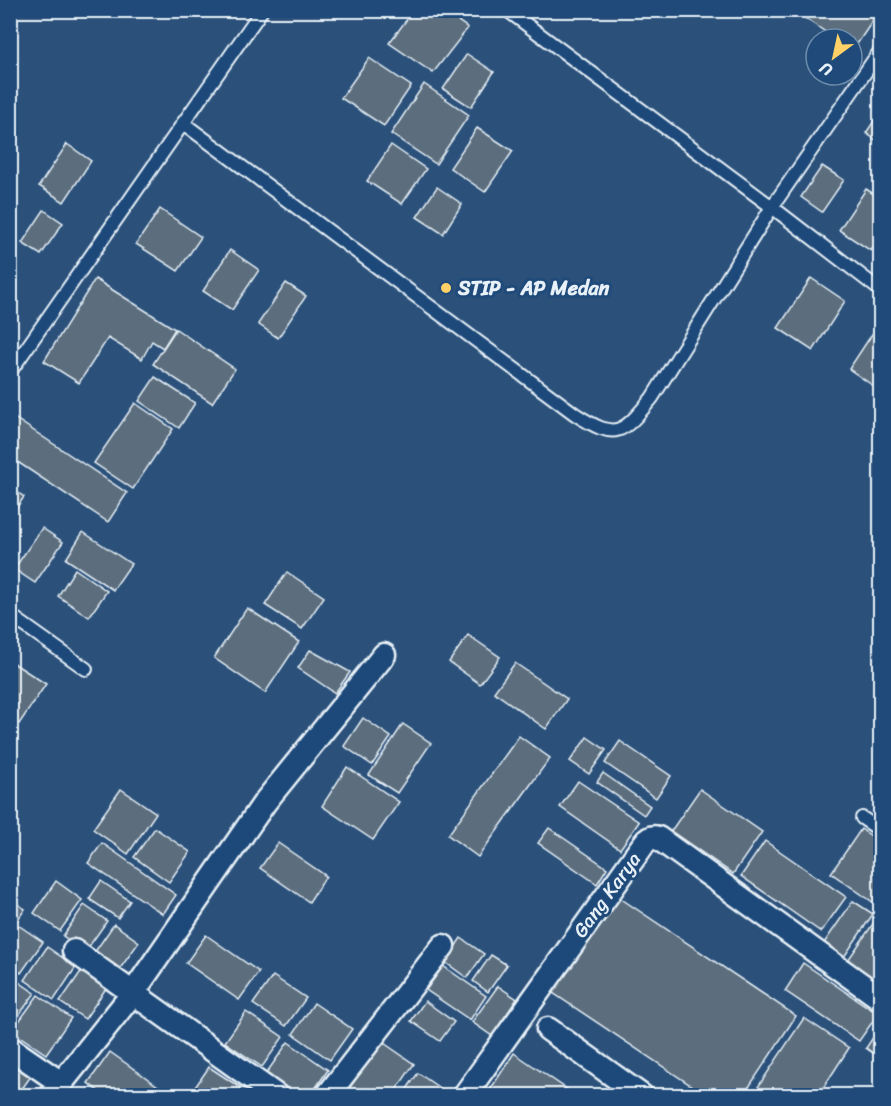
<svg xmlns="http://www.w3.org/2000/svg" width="891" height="1106" font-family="Sriracha,sans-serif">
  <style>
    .building { fill: #5c6e7d; stroke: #e8f1f8; stroke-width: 1.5 }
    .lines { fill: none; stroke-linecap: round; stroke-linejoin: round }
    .service-casing { stroke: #e8f1f8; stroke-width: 16 }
    .minor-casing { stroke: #e8f1f8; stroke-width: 27 }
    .service { stroke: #1f4a7a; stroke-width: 12 }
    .minor { stroke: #1f4a7a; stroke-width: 22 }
    .poi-dot { fill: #ffd166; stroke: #1f4a7a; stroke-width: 2 }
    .labels { text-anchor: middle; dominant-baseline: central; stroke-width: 6; stroke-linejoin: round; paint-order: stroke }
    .poi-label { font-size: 20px; font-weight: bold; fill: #e8f1f8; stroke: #1f4a7a; text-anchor: start }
    .street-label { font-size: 20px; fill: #e8f1f8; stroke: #1f4a7a }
  </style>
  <rect width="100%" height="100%" fill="#2b517b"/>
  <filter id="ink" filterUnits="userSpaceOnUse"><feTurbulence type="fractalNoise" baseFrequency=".0167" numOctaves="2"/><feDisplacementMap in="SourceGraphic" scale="12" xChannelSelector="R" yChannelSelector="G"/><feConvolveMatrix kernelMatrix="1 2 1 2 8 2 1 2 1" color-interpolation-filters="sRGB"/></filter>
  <g filter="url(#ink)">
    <g class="building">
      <path d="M414 10H442L468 28 433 73 389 43Z"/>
      <path d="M793 10H880L853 50 852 39H836Z"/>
      <path d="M467 54 494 72 471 107 443 89Z"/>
      <path d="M369 58 411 86 384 126 341 98Z"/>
      <path d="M424 84 469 115 436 164 391 134Z"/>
      <path d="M880 112V143L866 133Z"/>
      <path d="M477 128 513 151 485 192 450 168Z"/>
      <path d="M67 144 91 161 64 202 39 186Z"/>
      <path d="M391 145 426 169 402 204 367 181Z"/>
      <path d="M822 166 844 180 822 212 801 197Z"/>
      <path d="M437 187 462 204 443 234 417 217Z"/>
      <path d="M866 189 880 198V236L871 251 839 230Z"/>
      <path d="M160 209 201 237 178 271 136 244Z"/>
      <path d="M44 210 63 223 41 255 22 243Z"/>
      <path d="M230 250 259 270 232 310 203 291Z"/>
      <path d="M811 278 845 301 813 351 778 328Z"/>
      <path d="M95 279 175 329 163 348 152 341 142 359 108 338 79 383 44 361Z"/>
      <path d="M286 283 306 296 278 338 258 324Z"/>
      <path d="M880 322V378L875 387 849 369Z"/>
      <path d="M176 329 235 369 212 403 153 364Z"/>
      <path d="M155 377 195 403 179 428 139 401Z"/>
      <path d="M135 403 173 429 133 489 94 463Z"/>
      <path d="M10 415 127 493 108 522 10 457Z"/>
      <path d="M10 487 24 497 10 517Z"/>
      <path d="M42 528 63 542 35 583 14 569Z"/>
      <path d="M83 532 131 564 113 590 66 559Z"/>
      <path d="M75 569 107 591 89 617 58 596Z"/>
      <path d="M287 572 324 597 302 629 265 605Z"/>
      <path d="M247 608 299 642 265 693 214 658Z"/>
      <path d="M468 635 500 657 480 684 449 662Z"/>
      <path d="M310 650 350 672 335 693 298 668Z"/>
      <path d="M10 661 46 684 19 724 10 718Z"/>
      <path d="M515 663 567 699 546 729 494 692Z"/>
      <path d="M363 718 391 737 372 765 344 746Z"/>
      <path d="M403 724 431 743 397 793 369 775Z"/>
      <path d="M519 736 550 758 478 857 448 835Z"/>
      <path d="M587 737 606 750 589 774 570 761Z"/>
      <path d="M620 741 671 776 656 798 605 763Z"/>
      <path d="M347 767 399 802 373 840 322 806Z"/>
      <path d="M603 773 650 806 644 815 597 782Z"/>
      <path d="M578 781 639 822 620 849 560 807Z"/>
      <path d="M121 789 156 813 128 854 93 829Z"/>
      <path d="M700 789 762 832 733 874 671 831Z"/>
      <path d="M155 828 190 852 169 882 134 857Z"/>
      <path d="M549 828 607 868 597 884 538 843Z"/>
      <path d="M861 829 880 842V900L877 905 831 873Z"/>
      <path d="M765 841 846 897 821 932 741 876Z"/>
      <path d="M102 843 176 895 163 914 88 863Z"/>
      <path d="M278 843 326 876 309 902 260 868Z"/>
      <path d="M56 881 82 900 60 931 34 913Z"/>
      <path d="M101 881 130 901 118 918 89 899Z"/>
      <path d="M611 892 796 1016 743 1096H707L547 989Z"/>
      <path d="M10 899 25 909 10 931Z"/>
      <path d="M853 901 873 914 844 957 824 943Z"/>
      <path d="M84 905 107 921 85 952 63 936Z"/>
      <path d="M877 918 880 920V987L846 963Z"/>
      <path d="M114 924 139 942 117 973 92 956Z"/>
      <path d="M18 925 43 942 21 973 10 966V937Z"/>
      <path d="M206 935 259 972 239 1000 186 963Z"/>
      <path d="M461 938 484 954 467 978 445 962Z"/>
      <path d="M47 947 76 967 54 1000 25 980Z"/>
      <path d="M491 955 507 965 488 992 473 981Z"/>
      <path d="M803 963 878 1014 859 1041 785 991Z"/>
      <path d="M443 966 486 996 470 1020 426 990Z"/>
      <path d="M82 970 107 987 85 1019 60 1002Z"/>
      <path d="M10 976 35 993 14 1022 10 1020Z"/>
      <path d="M273 976 306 998 286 1026 253 1004Z"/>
      <path d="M498 986 517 999 492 1036 472 1022Z"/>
      <path d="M38 995 71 1018 46 1054 12 1031Z"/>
      <path d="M425 1001 454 1022 440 1041 411 1021Z"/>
      <path d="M314 1003 352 1029 330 1060 293 1034Z"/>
      <path d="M246 1012 283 1037 262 1067 225 1042Z"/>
      <path d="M804 1018 849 1048 818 1096H752Z"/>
      <path d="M880 1027V1058L866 1048Z"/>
      <path d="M381 1041 414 1064 392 1096H344Z"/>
      <path d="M288 1042 328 1070 310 1096H294L265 1075Z"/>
      <path d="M10 1051 36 1069 17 1096H10Z"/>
      <path d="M110 1052 172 1096H105L88 1083Z"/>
      <path d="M514 1053 577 1096H486Z"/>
      <path d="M209 1067 241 1088 235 1096H189Z"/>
      <path d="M418 1073 451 1096H402Z"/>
    </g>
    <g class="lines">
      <defs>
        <g id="service">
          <path d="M507 10 772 207 880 290"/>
          <path d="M183 123 575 414C617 441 622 434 652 398L772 207 880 51"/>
          <path d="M10 372 262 10"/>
          <path d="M10 615 86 669"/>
          <path d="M862 818 880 830"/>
        </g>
        <g id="minor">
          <path d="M74 951 277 1096"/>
          <path d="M548 1029 642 1096"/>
          <path d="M10 1048 61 1083"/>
          <path d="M51 1096 133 993 265 802 384 655"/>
          <path d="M327 1096 443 946"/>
          <path d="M464 1096 643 845C647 839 651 836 658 838L880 998"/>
        </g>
      </defs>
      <use href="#service" class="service-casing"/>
      <use href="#minor" class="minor-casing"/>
      <use href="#service" class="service"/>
      <use href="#minor" class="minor"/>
    </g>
  </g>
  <circle class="poi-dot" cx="446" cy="288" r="6"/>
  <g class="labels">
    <g class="poi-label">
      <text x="458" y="288">STIP - AP Medan</text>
    </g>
    <g class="street-label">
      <text transform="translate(607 895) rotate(-54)">Gang Karya</text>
    </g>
  </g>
  <rect width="891" height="1106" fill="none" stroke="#1f4a7a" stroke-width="36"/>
  <rect x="18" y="18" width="855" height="1070" fill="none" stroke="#e8f1f8" stroke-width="2" filter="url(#ink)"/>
  <g transform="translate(834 57) rotate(213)"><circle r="28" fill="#1f4a7a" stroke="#6f8dac" stroke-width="1.5"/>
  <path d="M0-4.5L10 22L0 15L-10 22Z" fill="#ffd166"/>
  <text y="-9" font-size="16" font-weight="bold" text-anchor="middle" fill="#e8f1f8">U</text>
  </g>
</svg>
